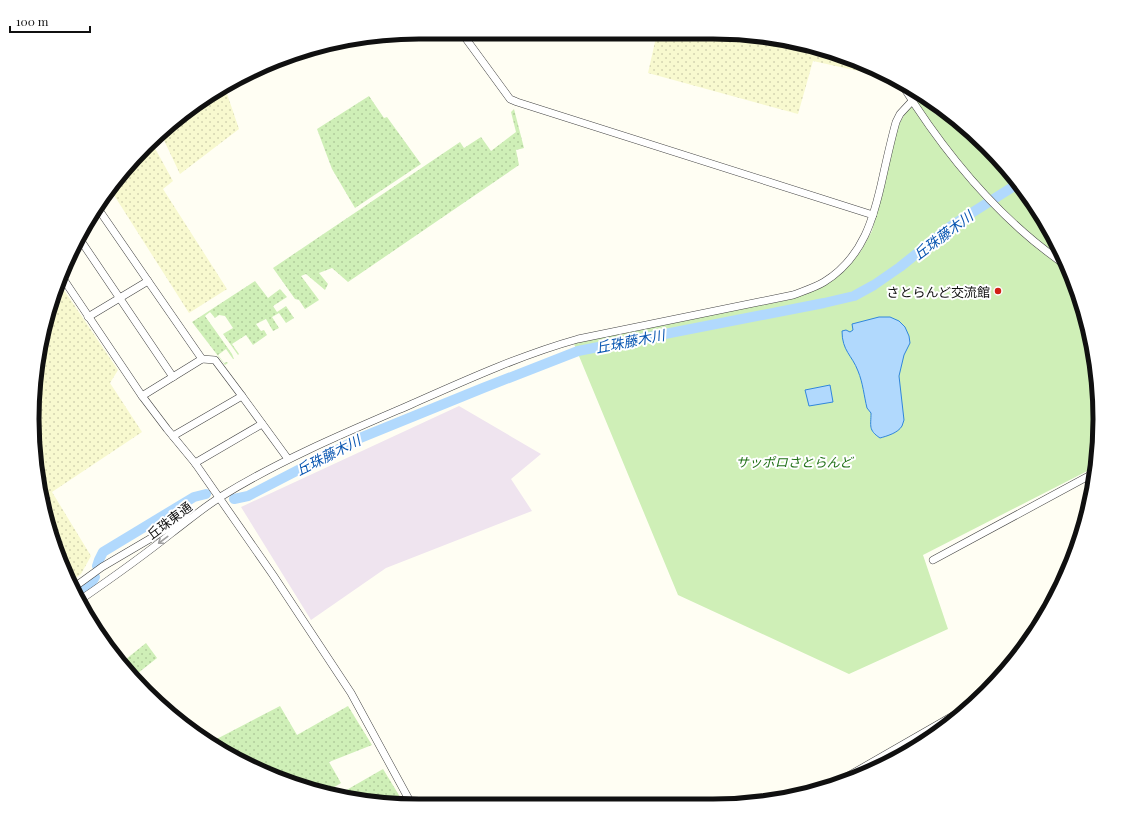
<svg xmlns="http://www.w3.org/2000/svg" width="1132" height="838" font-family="'Playfair Display','Noto Sans JP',serif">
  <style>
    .industrial { fill: #efe4ef }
    .farmland { fill: url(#farmland-dots) }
    .grass { fill: url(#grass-dots) }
    .park { fill: #cfefb7 }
    .water { fill: #b1d9fd; stroke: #3086dc }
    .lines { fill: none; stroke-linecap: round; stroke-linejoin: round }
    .river { stroke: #b1d9fd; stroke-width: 10 }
    .minor-casing { stroke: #434343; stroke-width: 8 }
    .minor { stroke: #fff; stroke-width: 7 }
    .oneway { stroke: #9f9f9f }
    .poi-dot { fill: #d12117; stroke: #fff; stroke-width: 1.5 }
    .labels { text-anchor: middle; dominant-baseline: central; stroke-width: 4; stroke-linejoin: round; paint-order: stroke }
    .poi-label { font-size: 13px; fill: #101010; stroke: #fff; text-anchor: end }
    .park-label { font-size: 13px; font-style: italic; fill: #217118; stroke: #fff }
    .street-label { font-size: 13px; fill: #101010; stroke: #fff }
    .water-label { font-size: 14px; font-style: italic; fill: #0a57b2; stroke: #fff }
    .rim { fill: none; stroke: #101010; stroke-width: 5 }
  </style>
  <defs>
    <pattern id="farmland-dots" width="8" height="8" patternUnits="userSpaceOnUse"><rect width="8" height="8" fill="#f8f9cf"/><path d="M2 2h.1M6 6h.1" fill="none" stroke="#d4d4b1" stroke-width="1.8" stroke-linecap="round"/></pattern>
    <pattern id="grass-dots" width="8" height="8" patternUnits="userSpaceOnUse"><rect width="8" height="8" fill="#cfefb7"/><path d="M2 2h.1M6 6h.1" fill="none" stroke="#b1cc9c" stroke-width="1.8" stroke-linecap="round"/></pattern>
  </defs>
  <rect width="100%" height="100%" fill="#fffef3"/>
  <path class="industrial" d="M459 406 541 454 511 479 532 511 386 568 311 620 241 507Z"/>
  <g class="farmland">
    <path d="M657 33H690L706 37 707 33H738L813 45 861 62 884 74 886 77 813 61 798 114 648 73Z"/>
    <path d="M224 85 239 129 180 174 161 134Z"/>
    <path d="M151 141 173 181 163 189 227 289 189 313 112 192 145 146Z"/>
    <path d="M60 284 118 370 110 383 142 432 52 492 91 556 81 574 70 582 61 567 33 445 39 344Z"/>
  </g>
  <g class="grass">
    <path d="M369 96 384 118 387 117 421 164 355 208 332 169 317 129Z"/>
    <path d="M514 109 524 148 516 150 519 165 348 282 332 268 319 273 328 284 325 290 306 274 301 276 319 300 305 309 299 300 295 299 273 268 460 142 464 148 481 137 491 151 516 132 511 112Z"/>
    <path d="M255 281 268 298 280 289 287 297 273 306 277 312 286 306 294 318 286 323 279 313 272 317 279 328 273 331 266 319 256 324 261 331 264 330 267 335 253 345 246 335 232 344 239 354 238 355 223 334 233 328 225 316 219 315 215 318 210 312 205 316 232 354 234 359H233L226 349 218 355 224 363 227 362 228 363 225 365 192 322Z"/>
    <path d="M83 602 113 653 111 654 82 603Z"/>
    <path d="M146 643 157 658 133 677 120 664Z"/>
    <path d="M280 706 297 735 348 706 372 745 329 762 341 783 323 794 319 793 226 754 209 743Z"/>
    <path d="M383 769 405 805H393L336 796Z"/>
  </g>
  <path class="park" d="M916 91 928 97 1020 184 1060 248 1087 319 1099 394 1097 466 923 555 948 629 849 674 678 595 574 344 575 342 601 336 788 300 808 293 836 278 850 265 861 251 872 231 898 126 906 112 920 99Z"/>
  <g class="water">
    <path d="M879 317H890L899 321 905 327 909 336 910 343 904 355 899 376 904 420C903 422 903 424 902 426 898 433 887 436 880 438 868 430 871 426 871 413L867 408C864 396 863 383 858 371 852 355 842 351 842 331L846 330 850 332 853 330 852 324Z"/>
    <path d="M830 385 833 402 809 406 805 390Z"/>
  </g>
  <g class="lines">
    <g class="river">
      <path d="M234 499 248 496 360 438 483 388 578 351 824 303 854 296 874 285 900 267 951 226 1019 183"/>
      <path d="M97 566 99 560 103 552 194 497 206 494"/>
      <path d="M77 594 92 582 95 577"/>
    </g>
    <defs>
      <g id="minor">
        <path d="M461 32 510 99 517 102 873 215"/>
        <path d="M901 83C945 154 998 219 1067 266"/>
        <path d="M99 210 148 281 202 359 142 396"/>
        <path d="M79 238 173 377"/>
        <path d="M62 277 142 396 167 429 195 463 273 575 351 693 412 805"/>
        <path d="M88 317 148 281"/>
        <path d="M202 359 215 360 242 396"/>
        <path d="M173 436 242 396 288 459"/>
        <path d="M195 463 262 424"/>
        <path d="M933 560 1096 472"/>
        <path d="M73 588 102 567 187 517"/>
        <path d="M80 600C112 578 143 556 173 532 189 520 204 507 222 496 282 459 347 432 412 404 466 380 521 355 578 339L793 295C803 291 814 288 824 282 863 258 874 218 883 176 887 158 891 140 896 122L900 114 912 101"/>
        <path d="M836 783 970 706"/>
      </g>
    </defs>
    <use href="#minor" class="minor-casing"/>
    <use href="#minor" class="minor"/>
  </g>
  <defs><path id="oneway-shaft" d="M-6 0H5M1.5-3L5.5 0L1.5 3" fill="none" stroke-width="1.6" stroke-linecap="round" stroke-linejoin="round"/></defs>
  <use class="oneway" href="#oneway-shaft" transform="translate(163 540) rotate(143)"/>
  <circle class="poi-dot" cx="998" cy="291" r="4"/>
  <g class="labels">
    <g class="poi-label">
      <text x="990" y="291">さとらんど交流館</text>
    </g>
    <g class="park-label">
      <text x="794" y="461">サッポロさとらんど</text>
    </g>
    <g class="street-label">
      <text transform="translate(169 520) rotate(-37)">丘珠東通</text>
    </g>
    <g class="water-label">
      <text transform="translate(943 235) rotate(-37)">丘珠藤木川</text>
      <text transform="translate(630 341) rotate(-11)">丘珠藤木川</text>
      <text transform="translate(328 455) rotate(-27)">丘珠藤木川</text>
    </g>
  </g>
  <path d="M0 0H1132V838H0ZM419 39H713A380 380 0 0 1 1093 419V419A380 380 0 0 1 713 799H419A380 380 0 0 1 39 419V419A380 380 0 0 1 419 39Z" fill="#fff" fill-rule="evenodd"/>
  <path class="rim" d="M419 39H713A380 380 0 0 1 1093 419V419A380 380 0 0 1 713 799H419A380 380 0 0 1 39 419V419A380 380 0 0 1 419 39Z"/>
  <path d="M10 26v6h80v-6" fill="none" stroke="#101010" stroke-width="2"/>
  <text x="16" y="26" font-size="12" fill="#101010" stroke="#ffffff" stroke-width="3" paint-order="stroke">100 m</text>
</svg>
